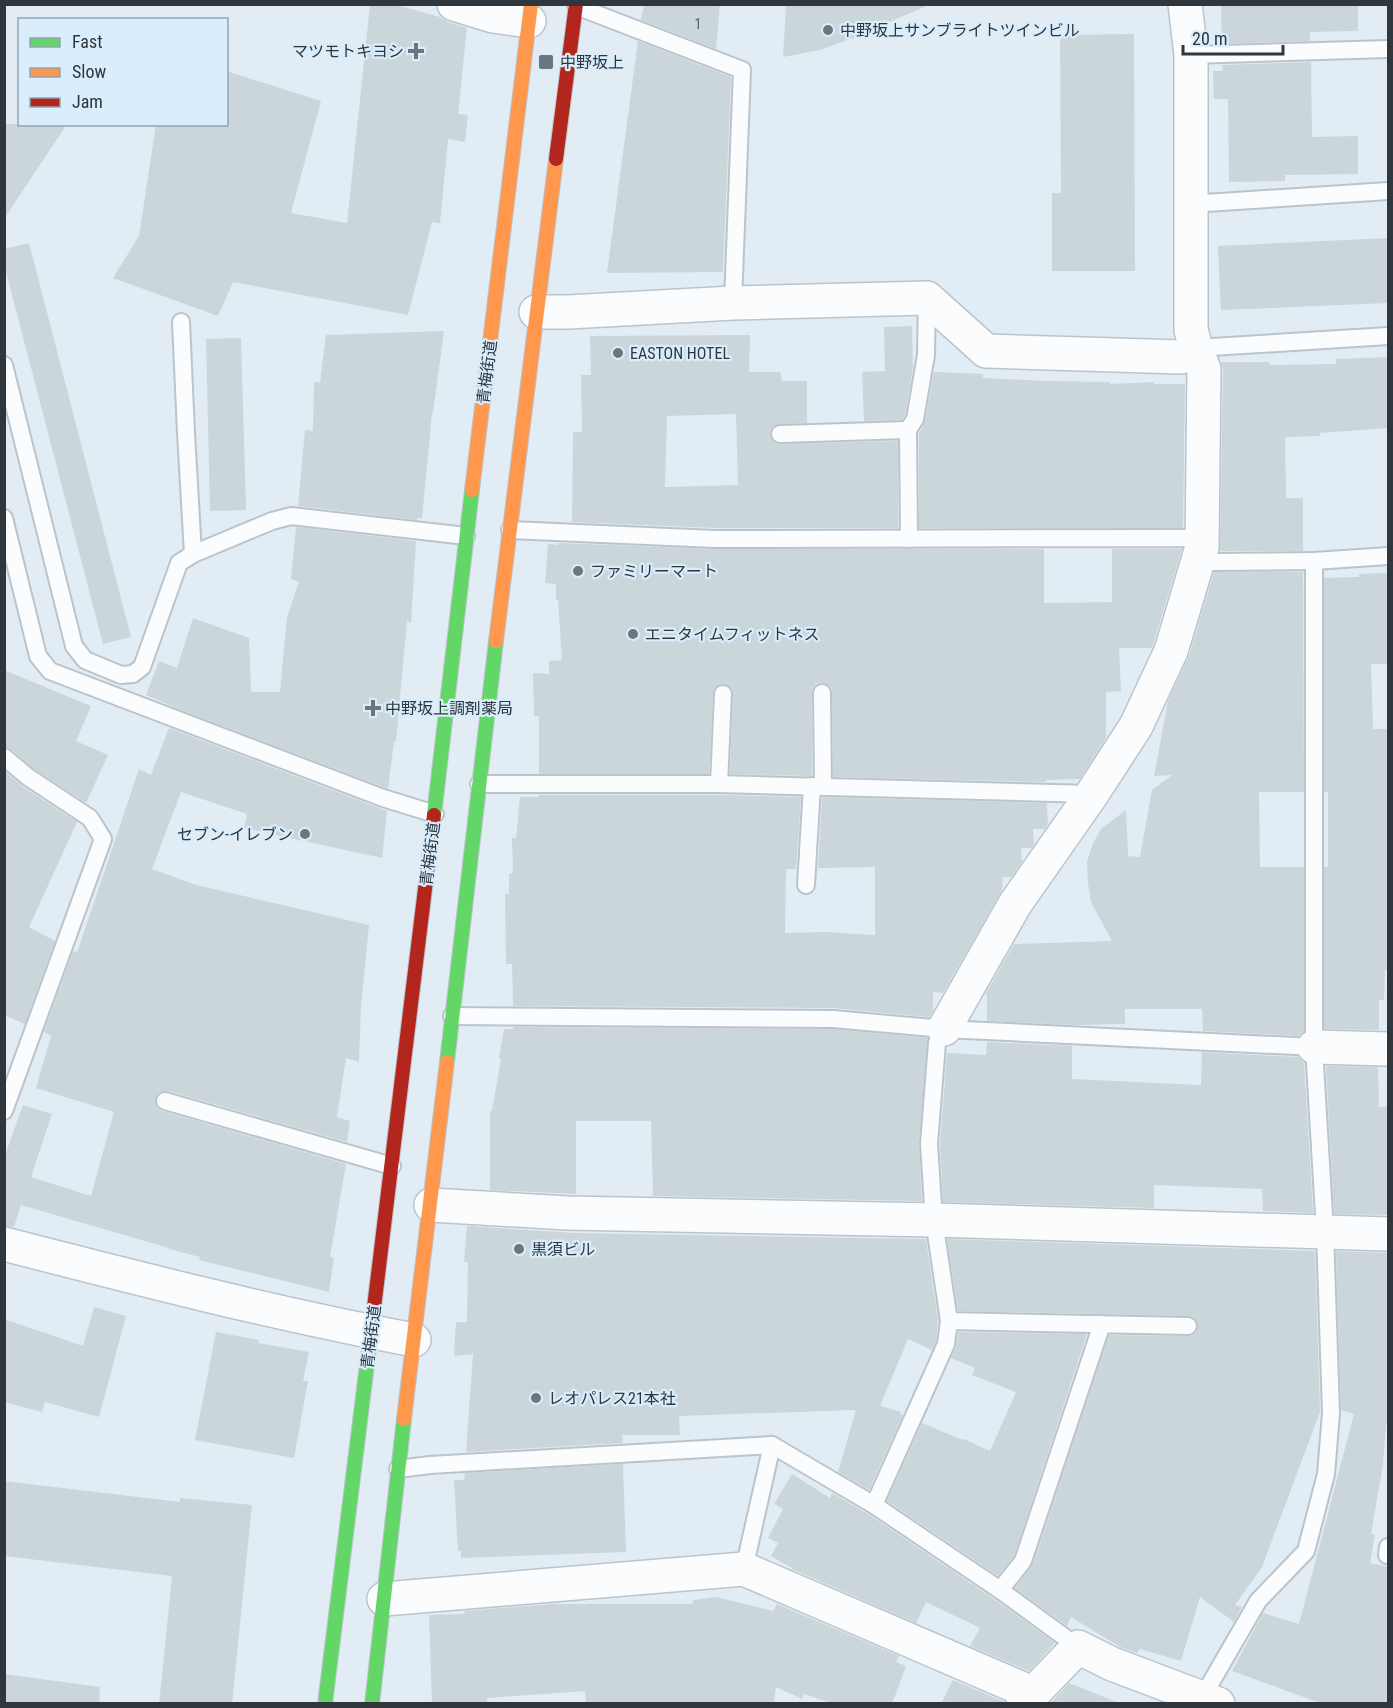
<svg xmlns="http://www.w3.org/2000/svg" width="1393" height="1708" font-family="'Roboto Condensed','Noto Sans JP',sans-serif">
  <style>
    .building { fill: #cbd6db; fill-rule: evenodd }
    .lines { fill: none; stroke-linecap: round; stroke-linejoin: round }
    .lane-casing { stroke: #bcc4cb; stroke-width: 20 }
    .street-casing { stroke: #bcc4cb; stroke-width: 36 }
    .fast-casing { stroke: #bcc4cb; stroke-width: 16 }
    .slow-casing { stroke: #bcc4cb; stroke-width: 16 }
    .jam-casing { stroke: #bcc4cb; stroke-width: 16 }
    .lane { stroke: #fafcfe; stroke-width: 16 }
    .street { stroke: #fafcfe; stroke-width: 33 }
    .fast { stroke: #63d668; stroke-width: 14 }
    .slow { stroke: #ff974d; stroke-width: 14 }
    .jam { stroke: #b3261e; stroke-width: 14 }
    .poi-dot { fill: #6d767d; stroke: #d9edfd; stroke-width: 2 }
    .labels { text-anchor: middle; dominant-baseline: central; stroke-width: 4.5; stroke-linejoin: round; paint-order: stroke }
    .number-label { font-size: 14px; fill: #576065 }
    .poi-label { font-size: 16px; fill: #2f373d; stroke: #d9edfd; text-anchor: start }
    .street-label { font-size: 16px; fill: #2f373d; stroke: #d9edfd }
  </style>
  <rect width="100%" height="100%" fill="#e1ecf5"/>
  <g class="building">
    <path d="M370 4H393L440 17 448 22 467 28 458 114 468 115 465 142 448 139 440 223 432 222 408 315 233 282 218 316 113 278 139 236 156 124H226V71L321 101 291 213 347 223Z"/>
    <path d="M644 4H720L716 49 641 20Z"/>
    <path d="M786 4H931L853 38 820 50 783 57Z"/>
    <path d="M1221 4H1358V31L1310 32V41L1222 44Z"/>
    <path d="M1134 34 1135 271H1052V193H1061L1060 35Z"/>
    <path d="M638 41 731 77 723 272 607 273Z"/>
    <path d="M1311 62 1312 137 1358 136V174L1285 175V181L1229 182 1228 99H1214L1213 71H1223L1222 65Z"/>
    <path d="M4 124H67L4 219Z"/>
    <path d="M1389 238V303L1221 310 1218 246Z"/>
    <path d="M29 243 131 637 103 644 4 264V249Z"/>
    <path d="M912 326 913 368 905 415 902 420 864 421 862 372 885 371 884 327Z"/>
    <path d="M444 331 433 413H432L422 519 417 518V520L298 506 305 430 313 431 314 382 320 383 326 335Z"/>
    <path d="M750 335 749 372H780L782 381H807V423L775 425 771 429 770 434 771 439 775 443 780 444 898 441V528H715L572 522 573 432H582L581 375H591L590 336ZM736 414 738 485 665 487 667 416Z"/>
    <path d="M241 338 246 510 210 511 206 339Z"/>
    <path d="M1389 357V428L1320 433V436L1285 437 1286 498H1303V551H1220L1223 369 1221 362H1269L1270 365 1336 364V359Z"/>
    <path d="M934 372 983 374V378L1047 381 1110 382V384L1154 382V384H1185L1183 528H919V433L925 421Z"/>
    <path d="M296 527 416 541 411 623 407 621 396 742 394 741 388 789 176 708 146 695 159 661 177 668 193 618 249 638 251 692H280L287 617 299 582 291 579Z"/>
    <path d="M558 543 715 549H1044V603L1112 602V549H1182L1152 648H1119L1121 691 1106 692V738L1080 779 1046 780V782L833 777 832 693 831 687 822 683 816 684 813 688 812 693V776L730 774 733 694 729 686 723 684 715 688 713 694 709 774H539V716H534L533 673 549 674V661L562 660 558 600H556V584L545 583 548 544 558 545Z"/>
    <path d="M1214 572H1303L1304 792H1259L1260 867H1304V1032L1299 1036 1203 1031 1202 1009H1125V1024L1072 1025 987 1021V995H985L1014 944 1112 941 1091 902 1088 883 1087 862 1093 843 1101 829 1126 810 1128 856 1140 857 1152 790 1172 775 1154 776 1168 701 1189 656Z"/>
    <path d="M1389 573V664H1371L1373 729H1389V970H1385L1384 1000H1379V1030L1324 1029V867H1328V792H1324V578L1359 577V574Z"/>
    <path d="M4 670 91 706 76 741 108 755 86 803 34 769 11 749 4 747Z"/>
    <path d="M169 728 387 811 382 858 244 828 247 814 181 792 152 869 196 885 369 925 361 1006 359 1062 346 1058 337 1117 350 1121 347 1142 168 1091H163L158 1093 155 1099 157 1108 162 1111 346 1164 330 1257 334 1258 329 1292 199 1260 200 1257 169 1249V1248L21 1205 14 1227 4 1226V1158L23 1105 52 1114 31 1177 91 1196 114 1112 36 1088 51 1036 44 1032 73 951 77 953 82 938 139 769 151 775Z"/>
    <path d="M4 771 22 786 77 822 29 927 55 941 25 1024 4 1015Z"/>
    <path d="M539 795H719L801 797 796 869H786L785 933 825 932 875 935V867L818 868 822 797 1047 803 1048 824 1045 829H1033L1034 844 1032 848H1021L1022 862 1011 877H1003L1002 890 943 993 933 992V1011L929 1017 833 1008 513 1006 512 964H506L505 894H509V874L513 873 512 838H516L520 797H539Z"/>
    <path d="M513 1027 832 1029 928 1038 919 1143 922 1201 653 1196 651 1121H576V1194L490 1190V1111L492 1110 501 1059 499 1058 504 1029H513Z"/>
    <path d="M987 1042 1072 1046V1079L1201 1085 1202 1052 1298 1057 1304 1063 1313 1213 1263 1211 1262 1189 1154 1185V1208L943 1202 940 1144 947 1053 986 1055Z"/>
    <path d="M1326 1066 1378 1067 1379 1107H1389V1215L1334 1214Z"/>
    <path d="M467 1226 575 1233 926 1239 938 1321 936 1341 932 1350 908 1339 880 1406 901 1412 900 1414 903 1415 869 1490 838 1472 856 1410 679 1416 680 1435H622L623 1443 466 1452 473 1354 454 1356 456 1322H467L468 1262H464Z"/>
    <path d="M947 1239 1315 1251 1320 1412 1262 1567 1235 1605 1242 1607 1234 1622 1200 1597 1181 1661 1140 1649 1137 1653 1120 1647 1071 1617 1067 1626 1015 1588 1033 1564 1109 1335 1188 1336 1194 1335 1197 1331V1321L1194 1317 1188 1316 958 1311Z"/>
    <path d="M1336 1251 1389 1253V1290H1387L1389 1423H1386L1383 1465 1371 1534 1375 1535 1370 1563 1389 1567V1704H1323L1232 1671 1263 1613 1299 1624 1354 1414 1341 1410Z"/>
    <path d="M94 1307 126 1316 99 1417 45 1402 42 1412 4 1402V1319L83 1346Z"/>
    <path d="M216 1332 259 1340 258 1343 309 1352 303 1381H308L294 1458 195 1440Z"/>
    <path d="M958 1332 1087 1334 1014 1556 998 1576 887 1501 922 1423 963 1440 964 1439 990 1451 1016 1392 972 1375 975 1368 951 1358 956 1346Z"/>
    <path d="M623 1464 626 1552 461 1558V1551H458L454 1480H464L465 1473Z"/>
    <path d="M792 1474 830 1498 832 1493 868 1514 994 1599 1055 1643 1029 1671 970 1646 980 1628 926 1602 916 1623 792 1569V1568L771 1556 778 1543 768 1538 783 1509 774 1504Z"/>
    <path d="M4 1481 180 1502V1498L252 1505 232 1704H159L172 1576 4 1556Z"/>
    <path d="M716 1597 773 1611 777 1604 899 1656 896 1662 906 1666 892 1704H834L804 1694 802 1699 776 1687 774 1704H586L585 1691 487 1698V1704H432L429 1615 465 1614 464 1611 551 1604H693V1600Z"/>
    <path d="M4 1674 100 1687 99 1704H4Z"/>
    <path d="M953 1680 1005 1702V1704H941Z"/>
    <path d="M1069 1683 1117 1702V1704H1050Z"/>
  </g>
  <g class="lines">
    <defs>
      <g id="lane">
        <path d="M576 6 742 70 733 303"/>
        <path d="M1191 55 1388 49"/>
        <path d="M1190 204 1388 191"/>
        <path d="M181 322 186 433 193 554"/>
        <path d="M1196 348 1388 336"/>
        <path d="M4 365 74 646 85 660 121 675 133 674 142 667 179 563 193 554 272 521 291 516 466 536"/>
        <path d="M780 434 908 430"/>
        <path d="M4 518 38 656 50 671 383 798 435 814"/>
        <path d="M510 530 715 539 1191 538 1202 547 1209 562 1314 561"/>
        <path d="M909 539 908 430 915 419 926 355 927 300"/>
        <path d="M822 693 823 786"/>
        <path d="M4 757 28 777 90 818 103 839 4 1111"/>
        <path d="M479 784H719L1092 794"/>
        <path d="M719 784 723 694"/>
        <path d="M806 885 812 786"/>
        <path d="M452 1016 833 1019 944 1029 1314 1047"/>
        <path d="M165 1101 392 1166"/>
        <path d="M949 1321 1188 1326"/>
        <path d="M398 1469 430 1465 772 1445 874 1505 1000 1590 1078 1647"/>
        <path d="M874 1505 946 1344 949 1321 934 1220 929 1144 937 1043 944 1029"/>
        <path d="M1387 1555 1388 1547"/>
        <path d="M744 1569 772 1445"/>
        <path d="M1000 1590 1023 1561 1102 1324"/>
        <path d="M1202 1698 1258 1601 1306 1551 1326 1474 1331 1413 1325 1232 1314 1047V561L1388 556"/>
      </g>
      <g id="street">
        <path d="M454 4 493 16 529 21"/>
        <path d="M536 312H568L733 303 927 298 986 351 1181 357 1196 348"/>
        <path d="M944 1029 1015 904 1092 794 1136 726 1171 651 1202 547 1204 369 1196 348 1191 330V55L1185 4"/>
        <path d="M1314 1047 1388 1049"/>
        <path d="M431 1205 567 1213 934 1220 1388 1234"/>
        <path d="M4 1244C140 1279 276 1314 414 1340"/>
        <path d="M384 1599 744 1569 1032 1693"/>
        <path d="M1023 1704 1078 1647 1112 1664 1218 1704"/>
      </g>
      <g id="fast">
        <path d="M434 815 472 490"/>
        <path d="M447 1062 496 641"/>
        <path d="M325 1704 372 1324"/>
        <path d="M372 1704 404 1419"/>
      </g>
      <g id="slow">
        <path d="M472 490 531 4"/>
        <path d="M496 641 556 159"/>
        <path d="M404 1419 447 1062"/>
      </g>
      <g id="jam">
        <path d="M556 159 576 4"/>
        <path d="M372 1324 434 815"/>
      </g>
    </defs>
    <use href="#lane" class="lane-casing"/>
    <use href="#street" class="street-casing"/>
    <use href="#fast" class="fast-casing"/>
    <use href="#slow" class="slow-casing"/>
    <use href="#jam" class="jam-casing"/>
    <use href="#lane" class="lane"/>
    <use href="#street" class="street"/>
    <use href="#fast" class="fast"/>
    <use href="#slow" class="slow"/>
    <use href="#jam" class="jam"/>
  </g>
  <g class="poi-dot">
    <circle cx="828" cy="30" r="6"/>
    <path d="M413 42h6v6h6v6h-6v6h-6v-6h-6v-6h6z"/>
    <rect x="538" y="54" width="16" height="16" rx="3"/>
    <circle cx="618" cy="353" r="6"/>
    <circle cx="578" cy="571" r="6"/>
    <circle cx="633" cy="634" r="6"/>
    <path d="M370 699h6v6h6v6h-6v6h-6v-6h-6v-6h6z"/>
    <circle cx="305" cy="834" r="6"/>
    <circle cx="519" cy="1249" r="6"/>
    <circle cx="536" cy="1398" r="6"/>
  </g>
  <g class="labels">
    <g class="number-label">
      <text x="698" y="24">1</text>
    </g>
    <g class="poi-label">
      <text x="840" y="30">中野坂上サンブライトツインビル</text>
      <text x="404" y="51" text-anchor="end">マツモトキヨシ</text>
      <text x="560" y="62">中野坂上</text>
      <text x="630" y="353">EASTON HOTEL</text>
      <text x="590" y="571">ファミリーマート</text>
      <text x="645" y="634">エニタイムフィットネス</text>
      <text x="385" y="708">中野坂上調剤薬局</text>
      <text x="293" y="834" text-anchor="end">セブン-イレブン</text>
      <text x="531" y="1249">黒須ビル</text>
      <text x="548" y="1398">レオパレス21本社</text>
    </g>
    <g class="street-label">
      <text transform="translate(487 372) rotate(-83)">青梅街道</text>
      <text transform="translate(430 854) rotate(-83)">青梅街道</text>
      <text transform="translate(371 1337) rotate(-83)">青梅街道</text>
    </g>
  </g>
  <rect width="1393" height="1708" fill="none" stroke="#2f373d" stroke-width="12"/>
  <rect x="18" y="18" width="210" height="108" fill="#d9edfd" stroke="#95a4b0" stroke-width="1.5"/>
  <rect x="30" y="38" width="30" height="9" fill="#63d668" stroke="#95a4b0" stroke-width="1.5"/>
  <text x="72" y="48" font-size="18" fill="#2f373d">Fast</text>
  <rect x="30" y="68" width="30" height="9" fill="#ff974d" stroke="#95a4b0" stroke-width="1.5"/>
  <text x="72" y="78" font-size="18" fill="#2f373d">Slow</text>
  <rect x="30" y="98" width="30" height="9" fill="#b3261e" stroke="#95a4b0" stroke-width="1.5"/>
  <text x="72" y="108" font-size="18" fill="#2f373d">Jam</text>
  <path d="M1183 45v9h100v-9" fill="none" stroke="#2f373d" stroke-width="3"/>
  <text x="1192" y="45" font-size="18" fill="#2f373d" stroke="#d9edfd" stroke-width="4.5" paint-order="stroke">20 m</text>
</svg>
